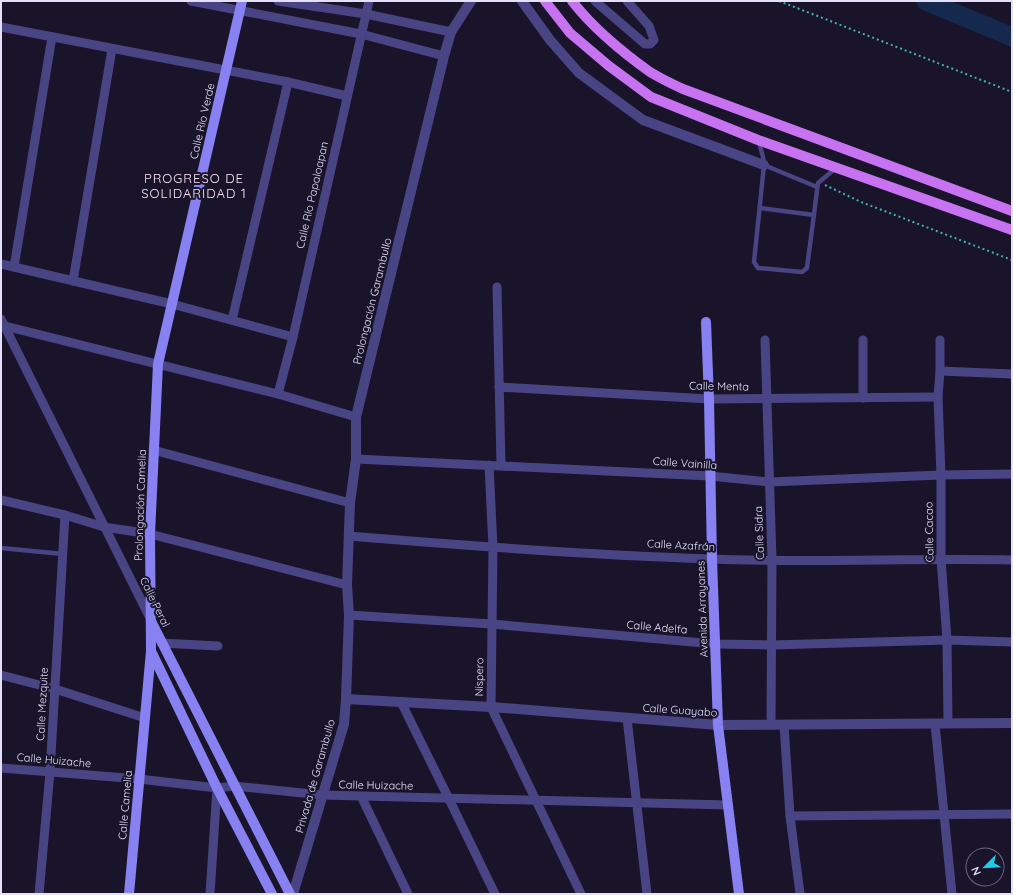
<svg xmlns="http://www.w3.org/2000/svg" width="1013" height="895" font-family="Quicksand,sans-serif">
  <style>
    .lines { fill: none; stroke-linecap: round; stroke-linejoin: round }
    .river { stroke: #15284d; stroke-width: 19 }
    .path { stroke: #3eb2b0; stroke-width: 2; stroke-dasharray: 2 3; stroke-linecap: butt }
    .service { stroke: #494484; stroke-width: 4.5 }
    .minor { stroke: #494484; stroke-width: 9 }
    .tertiary { stroke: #494484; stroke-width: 10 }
    .secondary { stroke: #8881f2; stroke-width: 10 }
    .primary { stroke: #c672f1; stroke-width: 10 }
    .labels { text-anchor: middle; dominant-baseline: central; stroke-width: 4; stroke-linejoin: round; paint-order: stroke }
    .street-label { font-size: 11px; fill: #e4e0fc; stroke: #19142a }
    .quarter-label { font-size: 13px; letter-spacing: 1px; fill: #fce2f2; stroke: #19142a }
  </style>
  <rect width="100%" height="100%" fill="#19142a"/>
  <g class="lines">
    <path class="river" d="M926 1 1012 37"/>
    <g class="path">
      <path d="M779 1 1012 92"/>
      <path d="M825 185 861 202 1012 260"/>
    </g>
    <g class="service">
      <path d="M759 142 763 157 764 165 754 262 758 268 802 272 807 268 818 183 836 168"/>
      <path d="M764 165 817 187"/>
      <path d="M760 208 814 215"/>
      <path d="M1 548 63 554"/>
    </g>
    <g class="minor">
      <path d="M191 1 361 34 444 56"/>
      <path d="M278 1 366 14 451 32"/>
      <path d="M595 1 645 44H650L654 40 649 26 627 1"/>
      <path d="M1 27 288 82 347 96"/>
      <path d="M1 264 172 304 293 337"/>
      <path d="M14 267 52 37"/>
      <path d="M73 281 112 49"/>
      <path d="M497 287 501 465"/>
      <path d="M1 319 150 618"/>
      <path d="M232 320 288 82"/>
      <path d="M1 325 278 394 356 417"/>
      <path d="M765 340 772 560 771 725"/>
      <path d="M863 340V398"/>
      <path d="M940 340V371L938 397 941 475V559L947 640 948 723"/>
      <path d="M940 371 1012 374"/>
      <path d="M499 387 709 399 938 397"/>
      <path d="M278 394 293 337 369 1"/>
      <path d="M153 450 350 503"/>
      <path d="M356 459 710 476 769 482 941 475 1012 474"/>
      <path d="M489 465 493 547 491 707 581 894"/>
      <path d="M1 500 65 515 104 527 150 534 347 585"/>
      <path d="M349 536C469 546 590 555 712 559 812 563 912 558 1012 560"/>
      <path d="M349 615 492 624 715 644 772 645 947 640 1012 642"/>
      <path d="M161 643 218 646"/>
      <path d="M1 675 55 689 145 718"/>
      <path d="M401 702 449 799 495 894"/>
      <path d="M627 718 647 894"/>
      <path d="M935 724 952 894"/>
      <path d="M784 725 790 816 800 894"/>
      <path d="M1 768 139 779 217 788 234 786 322 795 728 805"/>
      <path d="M361 796 408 894"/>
      <path d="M790 816 1012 814"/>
      <path d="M39 894 50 772 65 515"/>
      <path d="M210 894 217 788"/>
    </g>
    <g class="tertiary">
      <path d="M522 1 550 40 579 73 643 120 764 165"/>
      <path d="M346 699 491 707 718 725 1012 723"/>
      <path d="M293 894 344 724 346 699 349 615 347 585 350 503 356 459V417L444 56 451 32 471 1"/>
    </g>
    <g class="secondary">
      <path d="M706 322 709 399 712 559 718 725 739 894"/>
      <path d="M151 621 290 894"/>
      <path d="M151 651 217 788 272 894"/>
      <path d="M129 894 151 651 150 534 158 364 242 1"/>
    </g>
    <g class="primary">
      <path d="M545 1 570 33 609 66 651 97 758 140 1012 230"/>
      <path d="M572 1C593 28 622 52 650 72 660 78 672 84 683 89L1012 211"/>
    </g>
  </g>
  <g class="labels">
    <g class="street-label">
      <text transform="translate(202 121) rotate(-77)">Calle Río Verde</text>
      <text transform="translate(312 195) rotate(-77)">Calle Río Papaloapan</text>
      <text transform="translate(372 301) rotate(-76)">Prolongación Garambullo</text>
      <text transform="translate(719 386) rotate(1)">Calle Menta</text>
      <text transform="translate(685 463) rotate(4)">Calle Vainilla</text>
      <text transform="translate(140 505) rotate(-88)">Prolongación Camelia</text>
      <text transform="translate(929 532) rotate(-91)">Calle Cacao</text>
      <text transform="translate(759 533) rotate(-92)">Calle Sidra</text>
      <text transform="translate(681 545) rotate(3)">Calle Azafrán</text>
      <text transform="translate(155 602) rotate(64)">Calle Peral</text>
      <text transform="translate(702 609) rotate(-92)">Avenida Arrayanes</text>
      <text transform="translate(657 627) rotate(5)">Calle Adelfa</text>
      <text transform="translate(479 677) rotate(-89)">Nispero</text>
      <text transform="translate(42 704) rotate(-87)">Calle Mezquite</text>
      <text transform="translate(680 710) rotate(4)">Calle Guayabo</text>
      <text transform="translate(54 760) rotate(5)">Calle Huizache</text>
      <text transform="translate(315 776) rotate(-74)">Privada de Garambullo</text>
      <text transform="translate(376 785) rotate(1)">Calle Huizache</text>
      <text transform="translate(125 805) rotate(-85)">Calle Camelia</text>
    </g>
    <g class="quarter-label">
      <text x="194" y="178">PROGRESO DE<tspan x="194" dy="15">SOLIDARIDAD 1</tspan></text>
    </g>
  </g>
  <rect width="1013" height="895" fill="none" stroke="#e4e0fc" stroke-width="4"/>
  <g transform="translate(985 867) rotate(246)"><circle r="19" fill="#19142a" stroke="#6a667e"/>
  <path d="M0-3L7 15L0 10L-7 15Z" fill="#20cde8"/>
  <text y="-6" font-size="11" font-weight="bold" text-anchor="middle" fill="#e4e0fc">N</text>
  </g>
</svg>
